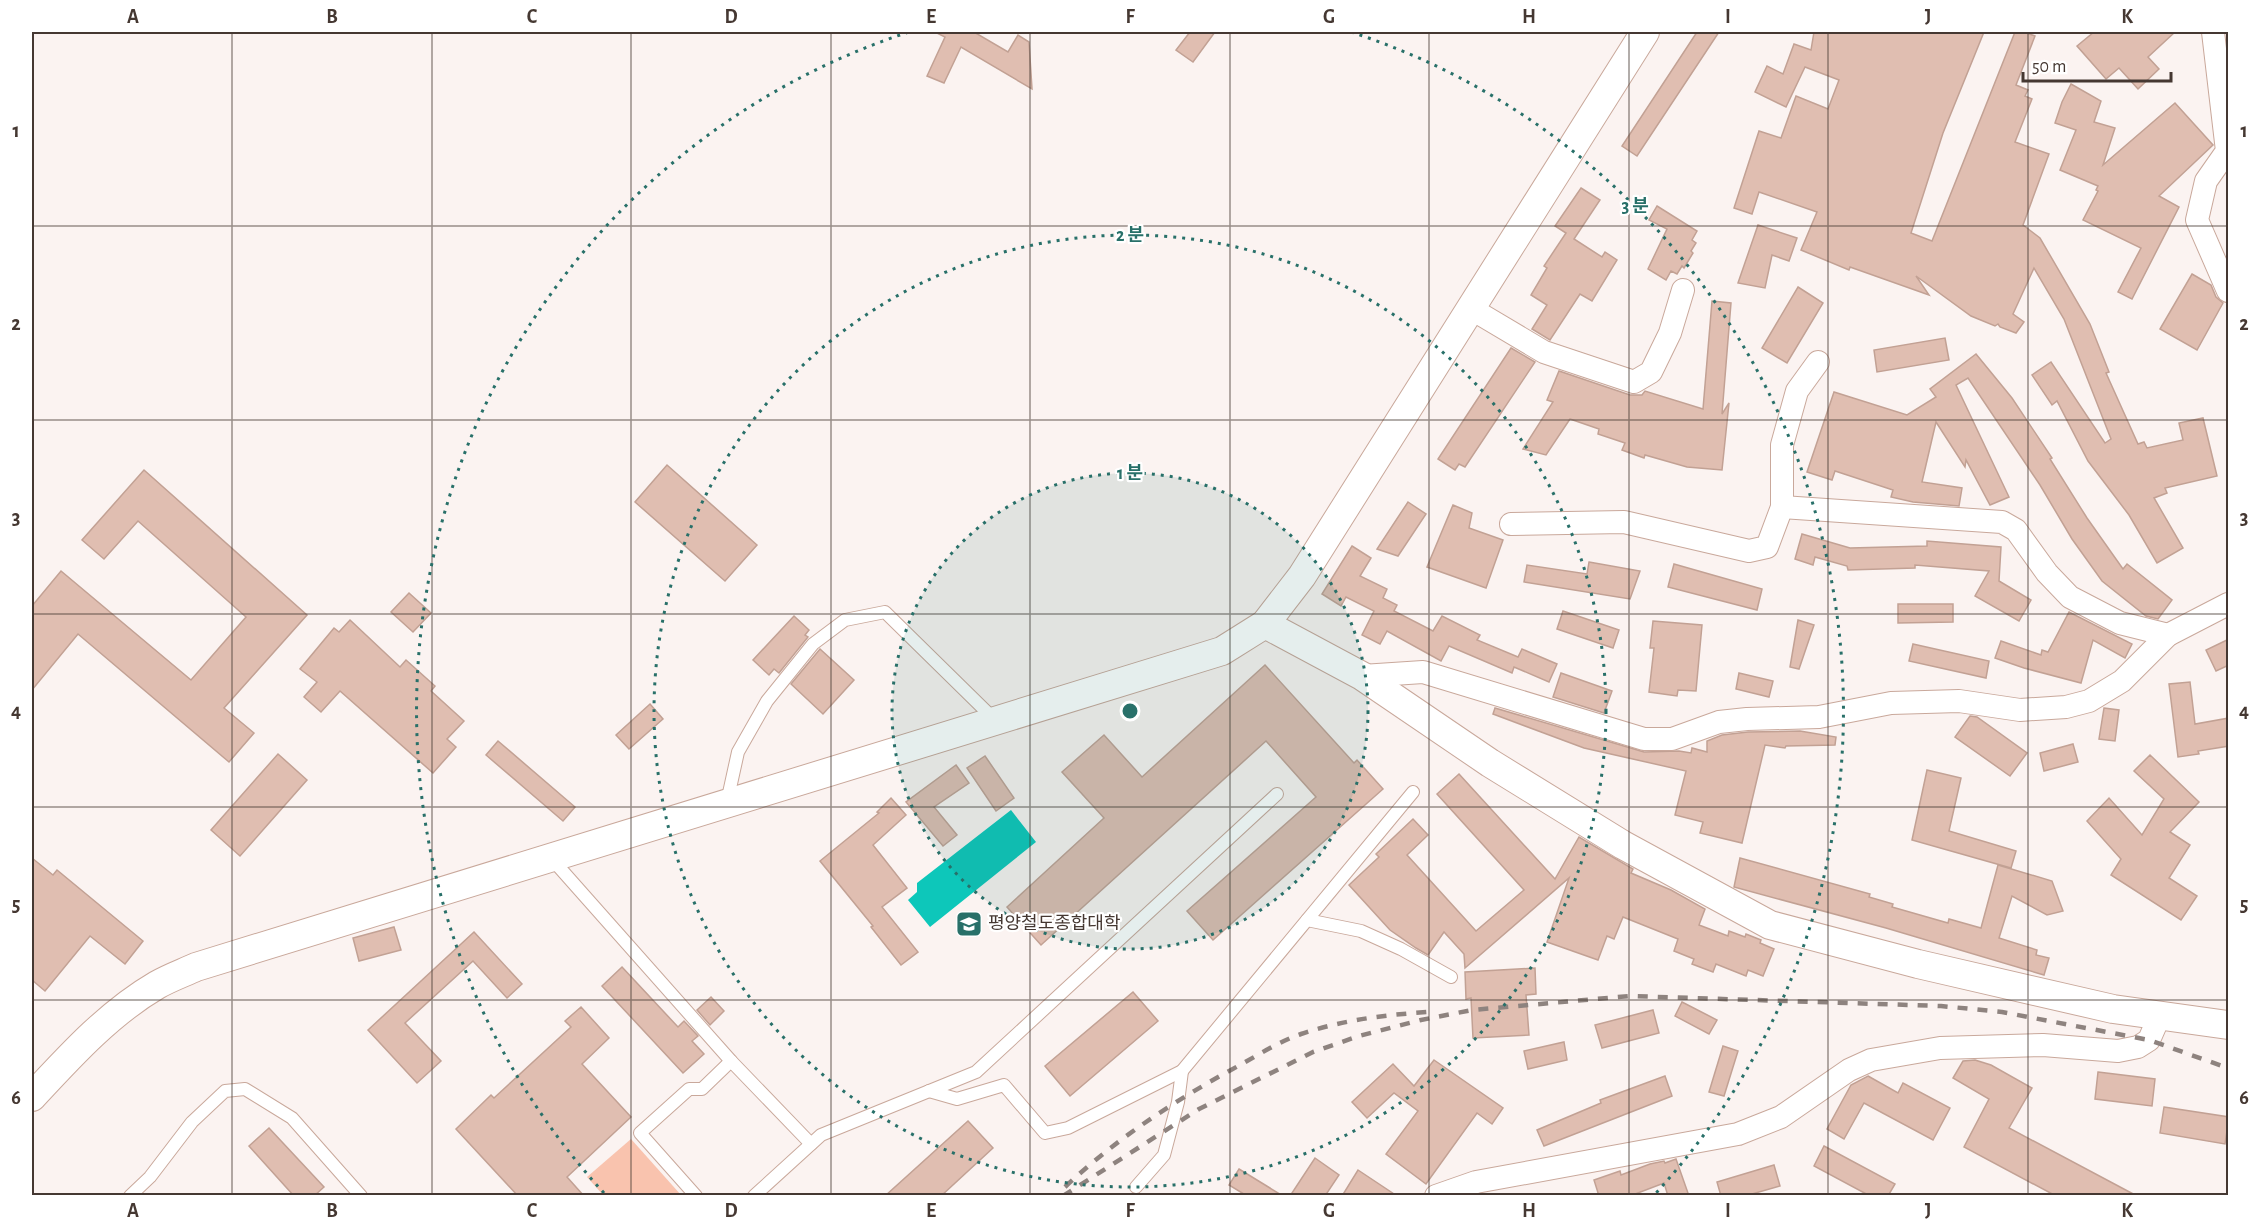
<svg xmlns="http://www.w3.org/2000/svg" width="2260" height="1227" font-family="'Alegreya Sans','Noto Sans KR',sans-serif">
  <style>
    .green { fill: #f9c3ae }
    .water { fill: #0dc7ba }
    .building { fill: #e0beb1; stroke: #c2a194; stroke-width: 1.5 }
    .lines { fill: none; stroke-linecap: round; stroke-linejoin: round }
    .service-casing { stroke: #c9a89b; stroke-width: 14 }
    .minor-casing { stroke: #c9a89b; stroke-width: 24 }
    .tertiary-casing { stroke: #c9a89b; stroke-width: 30 }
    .service { stroke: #fff; stroke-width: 12 }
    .minor { stroke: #fff; stroke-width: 22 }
    .tertiary { stroke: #fff; stroke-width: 28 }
    .rail { stroke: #8e837f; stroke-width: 4.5; stroke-dasharray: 10 10; stroke-linecap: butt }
    .grid { fill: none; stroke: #453832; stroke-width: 1.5; stroke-opacity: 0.55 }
    .ring { fill: none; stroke: #287069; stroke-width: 3; stroke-dasharray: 3 6 }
    .labels { text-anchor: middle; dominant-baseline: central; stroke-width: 4.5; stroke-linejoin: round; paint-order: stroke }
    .poi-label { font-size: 18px; fill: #453832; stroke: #fff; text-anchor: start }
    .centre { fill: #287069; stroke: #fff; stroke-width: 3 }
    .ring-label { font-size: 18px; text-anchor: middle; font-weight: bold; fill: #287069; stroke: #fff; stroke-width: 4.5; stroke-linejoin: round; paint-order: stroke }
    .neatline { fill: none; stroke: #453832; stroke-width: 2 }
    .grid-label { font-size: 20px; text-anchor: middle; font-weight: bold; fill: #453832 }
  </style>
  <rect width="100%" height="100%" fill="#fbf3f1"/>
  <path class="green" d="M631 1139 681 1195H603L587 1177Z"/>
  <path class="water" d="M1011 810 1036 842 930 927 908 900 917 892V883Z"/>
  <g class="building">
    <path d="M935 32H974L1008 52 1018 35 1029 42 1032 89 961 47 944 83 927 76 945 37Z"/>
    <path d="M1190 32H1215L1193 62 1176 50Z"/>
    <path d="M1697 32H1719L1637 156 1622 146Z"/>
    <path d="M1814 32H1984L1943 133 1911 233 1932 241 2015 32H2024L2035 36 2016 85 2028 90 2025 96 2032 99 2015 142 2049 154 2023 225 2040 238 2090 324 2109 372 2106 373 2138 444 2144 442 2147 448 2183 440 2179 423 2203 418 2217 476 2165 488 2167 493 2154 498 2183 548 2157 563 2129 515 2088 461 2057 401 2052 405 2032 375 2051 362 2105 443 2111 439 2064 319 2034 268 2013 314 2024 322 2016 333 2000 327 1998 324 1995 326 1971 316 1916 276 1929 295 1850 267 1849 270 1801 250 1817 212 1759 192 1752 214 1734 208 1759 131 1781 138 1796 96 1828 109 1839 80 1805 67 1786 107 1755 92 1767 66 1783 74 1794 44 1811 50Z"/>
    <path d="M2094 32H2175L2148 57 2159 69 2138 89 2119 68 2106 79 2077 46Z"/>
    <path d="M2071 84 2101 101 2094 122 2115 128 2103 165 2175 103 2213 145 2159 196 2179 207 2132 299 2118 292 2141 248 2083 220 2098 191 2096 190 2098 186 2060 170 2076 130 2055 123 2062 102Z"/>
    <path d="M1581 188 1600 200 1574 239 1602 257 1605 252 1617 260 1592 301 1580 294 1550 340 1532 329 1547 305 1531 295 1547 268 1544 266 1566 233 1555 226Z"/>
    <path d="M1657 206 1697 231 1692 240 1696 243 1691 251 1693 253 1684 268 1682 266 1677 274 1671 271 1666 280 1648 269 1667 229 1649 220Z"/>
    <path d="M1758 225 1797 238 1789 261 1772 255 1765 288 1738 283Z"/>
    <path d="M2192 274 2211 285 2216 297 2223 303 2197 350 2160 329Z"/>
    <path d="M1798 287 1823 303 1787 363 1762 348Z"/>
    <path d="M1712 301 1731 303 1722 414 1729 403 1722 470 1687 467 1645 455 1644 458 1622 450 1625 443 1598 434 1599 429 1570 419 1546 455 1523 449 1553 402 1547 400 1559 371 1630 395H1642L1645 391 1703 409Z"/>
    <path d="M1945 338 1949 360 1877 372 1874 350Z"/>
    <path d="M1511 348 1535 362 1465 467 1459 464 1455 470 1438 459Z"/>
    <path d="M1976 354 2012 398 2052 458 2050 459 2087 518 2123 569 2127 564 2172 600 2158 619 2146 616 2102 581 2072 539 2040 485 1968 378 1956 385 2009 497 1990 505 1966 460 1965 467 1936 422 1922 482 1962 488 1959 506 1913 502 1891 497 1893 490 1835 471 1832 480 1807 472 1834 392 1907 415 1936 397 1930 389Z"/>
    <path d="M667 465 757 545 725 581 635 502Z"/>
    <path d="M144 470 307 615 224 708 254 733 229 762 78 634 32 690V606L61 571 191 680 246 617 138 521 104 559 82 540Z"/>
    <path d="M1408 502 1426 514 1398 556 1377 549Z"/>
    <path d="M1453 505 1472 513 1469 528 1503 540 1486 588 1427 567Z"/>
    <path d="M1802 534 1850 548 1927 546V541L2001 547 1999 581 2031 600 2019 621 1975 596 1989 571 1915 565V568L1848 570 1847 566 1815 557 1813 565 1795 559Z"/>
    <path d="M1352 546 1371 558 1360 576 1387 589 1383 598 1397 605 1394 611 1433 631 1442 616 1480 635 1477 640 1518 657 1522 649 1557 664 1549 682 1514 667 1512 673 1449 646 1441 661 1387 631 1380 644 1362 635 1374 611 1346 597 1341 606 1322 594Z"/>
    <path d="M1589 562 1640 571 1630 599 1524 582 1527 565 1587 574Z"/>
    <path d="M1674 564 1762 589 1757 610 1668 587Z"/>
    <path d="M409 593 431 613 413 632 391 612Z"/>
    <path d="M1898 604H1953V622L1898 623Z"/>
    <path d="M1563 611 1619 630 1613 648 1557 629Z"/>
    <path d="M2069 612 2132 644 2125 658 2093 640 2081 683 2024 668 1995 658 2001 641 2041 655 2042 650 2048 652Z"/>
    <path d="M794 616 809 630 805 635 808 637 779 673 774 669 769 675 753 660Z"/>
    <path d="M350 620 400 667 406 660 435 686 431 691 464 721 447 739 456 747 433 773 340 691 321 712 304 697 317 682 300 669 334 628 339 632Z"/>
    <path d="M1798 620 1814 625 1799 669 1790 667Z"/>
    <path d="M1653 621 1702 625 1696 691 1678 690 1677 696 1649 692 1654 648H1650Z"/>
    <path d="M2229 639V665L2216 671 2206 650Z"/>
    <path d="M1913 644 1989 661 1986 678 1909 661Z"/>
    <path d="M820 649 854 680 823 714 791 684Z"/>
    <path d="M1265 665 1354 763 1357 760 1383 789 1213 940 1187 911 1316 797 1266 741 1041 945 1007 907 1104 818 1062 772 1104 735 1142 777Z"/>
    <path d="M1561 673 1612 691 1604 713 1553 697Z"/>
    <path d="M1739 673 1773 681 1769 697 1736 689Z"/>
    <path d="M2190 682 2195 724 2229 718V746L2198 751 2199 754 2178 757 2169 684Z"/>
    <path d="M650 704 663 719 629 749 616 735Z"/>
    <path d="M1495 708 1644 752 1679 751 1691 753 1692 748 1707 752V741L1722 735 1748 732 1800 731 1836 737 1835 745 1786 746 1785 748 1765 745 1742 843 1700 833 1703 822 1675 815 1686 771 1584 748 1493 714Z"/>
    <path d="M2104 708 2119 710 2115 741 2099 739Z"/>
    <path d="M1970 716 1977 717 2027 753 2010 776 1955 737Z"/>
    <path d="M498 741 575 807 563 821 486 755Z"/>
    <path d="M2073 744 2078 762 2044 771 2040 753Z"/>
    <path d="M278 754 307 780 240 856 211 830Z"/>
    <path d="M2150 755 2199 802 2170 832 2190 845 2169 878 2197 896 2181 920 2111 875 2121 859 2087 821 2109 798 2142 835 2164 799 2134 771Z"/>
    <path d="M985 756 1014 798 996 811 967 768Z"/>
    <path d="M956 765 969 783 934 807 957 835 943 846 906 802Z"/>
    <path d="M1927 770 1961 778 1949 831 2016 851 2011 868 1912 840Z"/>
    <path d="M1459 774 1555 879 1579 837 1633 869 1631 873 1671 890 1705 909 1699 925 1728 936 1729 931 1745 937 1746 934 1761 940 1760 943 1774 949 1763 976 1748 970 1746 976 1716 964 1713 972 1692 964 1694 959 1674 951 1678 939 1623 917 1614 939 1607 936 1598 960 1547 942 1569 878 1465 968 1464 954 1444 932 1428 955 1416 948 1390 930 1349 885 1379 857 1376 854 1413 819 1428 835 1407 855 1476 931 1524 890 1437 794Z"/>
    <path d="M891 798 906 815 873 845 907 888 882 907 918 952 901 965 871 927 873 926 820 861 879 813 877 812Z"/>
    <path d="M32 858 53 875 57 870 143 941 125 964 90 936 45 991 32 980Z"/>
    <path d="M1740 858 1870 894 1869 897 1893 904 1892 907 1948 923 1949 919 1981 928 1998 865 2052 881 2063 911 2047 915 2012 896 1999 938 2037 950 2036 955 2049 958 2044 975 1886 928 1734 887Z"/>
    <path d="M394 927 401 950 359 961 353 938Z"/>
    <path d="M474 932 522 984 507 998 473 961 405 1023 441 1061 417 1083 368 1030Z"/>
    <path d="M622 967 678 1027 684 1021 698 1036 692 1041 704 1054 683 1073 602 986Z"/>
    <path d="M1535 968 1536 994 1526 995 1529 1035 1473 1038 1471 998 1466 999 1465 972Z"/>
    <path d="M1133 992 1158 1021 1070 1096 1045 1066Z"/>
    <path d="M711 997 724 1011 710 1025 697 1010Z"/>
    <path d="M1682 1002 1717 1020 1709 1034 1675 1016Z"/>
    <path d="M581 1007 609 1038 582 1064 631 1117 567 1177 584 1196H518L456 1129 491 1095 494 1098 571 1027 565 1021Z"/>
    <path d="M1653 1010 1659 1033 1602 1048 1595 1025Z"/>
    <path d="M1564 1042 1567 1060 1528 1069 1524 1051Z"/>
    <path d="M1723 1046 1738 1051 1724 1096 1709 1092Z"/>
    <path d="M1434 1060 1503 1108 1492 1124 1477 1113 1426 1184 1386 1154 1418 1111 1394 1093 1367 1118 1352 1102 1393 1064 1414 1086Z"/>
    <path d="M1975 1060 1991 1065 2032 1088 2009 1128 2137 1196H2056L1964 1147 1989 1099 1953 1078 1963 1061Z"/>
    <path d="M2098 1072 2155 1079 2152 1106 2095 1099Z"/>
    <path d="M1665 1076 1672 1096 1544 1146 1537 1130 1601 1103 1600 1100Z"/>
    <path d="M1868 1076 1898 1093 1903 1083 1950 1108 1933 1140 1864 1103 1844 1139 1827 1129 1851 1085Z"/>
    <path d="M2164 1107 2229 1117 2225 1144 2160 1133Z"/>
    <path d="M968 1121 993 1148 941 1196H885Z"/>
    <path d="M269 1128 324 1187 314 1196H294L249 1146Z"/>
    <path d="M1824 1146 1895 1184 1888 1196H1870L1814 1166Z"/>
    <path d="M1315 1158 1339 1175 1325 1196H1290Z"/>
    <path d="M1676 1159 1689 1196H1668L1664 1183 1630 1196H1599L1594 1180 1620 1171 1621 1175 1650 1164 1664 1161 1665 1163Z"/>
    <path d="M1774 1165 1780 1186 1745 1196H1721L1717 1182Z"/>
    <path d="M1239 1169 1283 1196H1247L1229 1185Z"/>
    <path d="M1358 1170 1397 1196H1342Z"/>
  </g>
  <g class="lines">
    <defs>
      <g id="service">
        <path d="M727 802 738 752 767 701 813 644 845 620 885 612 995 720"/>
        <path d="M551 858 731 1061"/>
        <path d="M1307 920 1361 931 1401 949 1451 977"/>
        <path d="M929 1091 957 1099 1004 1085 1045 1133 1068 1128 1182 1071 1413 792"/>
        <path d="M1136 1187 1164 1155 1178 1102 1182 1071"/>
        <path d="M130 1196 150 1177 192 1122 225 1091 245 1089 292 1118 361 1196"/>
        <path d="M696 1196 640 1133 689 1089H702L731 1061 811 1144"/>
        <path d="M754 1196 821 1135 976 1072 1277 794"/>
      </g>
      <g id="minor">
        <path d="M2213 32 2227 151 2206 181 2197 220 2228 291"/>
        <path d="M1470 308 1544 352 1634 382 1651 372 1670 333 1683 290"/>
        <path d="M1782 507 2002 522 2016 530 2047 573 2070 597 2120 623 2168 635"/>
        <path d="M1511 524 1624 522 1749 551 1767 547 1782 507V445L1797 391 1818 362"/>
        <path d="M1362 676 1423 672 1644 739H1672L1719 722 1747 719 1819 717 1891 703 1959 701 2020 710 2066 707 2089 701 2122 681 2168 635 2228 604"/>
        <path d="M1436 1196 1476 1182 1738 1134 1781 1117 1849 1070 1871 1060 1940 1048 2043 1045 2118 1051 2138 1047 2149 1040 2160 1015"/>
      </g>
      <g id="tertiary">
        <path d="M1265 624 1362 676 1490 763 1623 845 1770 925 1918 964 2113 1009 2228 1025"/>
        <path d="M32 1097C70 1056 109 1013 157 985 169 978 183 973 196 967L1222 651 1265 624 1302 576 1645 32"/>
      </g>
    </defs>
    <use href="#service" class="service-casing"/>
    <use href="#minor" class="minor-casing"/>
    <use href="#tertiary" class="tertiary-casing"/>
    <use href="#service" class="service"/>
    <use href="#minor" class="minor"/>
    <use href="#tertiary" class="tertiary"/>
    <g class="rail">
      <path d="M1065 1187C1117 1138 1177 1099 1240 1065 1260 1054 1280 1041 1301 1034 1343 1020 1384 1015 1427 1012"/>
      <path d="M1063 1196 1199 1109 1313 1052 1359 1036 1421 1020 1472 1010 1630 996 1941 1006 2002 1012 2149 1040 2228 1068"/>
    </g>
  </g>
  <path class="grid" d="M232 32V1196M432 32V1196M631 32V1196M831 32V1196M1030 32V1196M1230 32V1196M1429 32V1196M1629 32V1196M1828 32V1196M2028 32V1196M32 226H2228M32 420H2228M32 614H2228M32 807H2228M32 1000H2228"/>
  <circle cx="1130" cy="711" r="238" fill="#287069" fill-opacity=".12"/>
  <g class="ring">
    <circle cx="1130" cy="711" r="238"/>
    <circle cx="1130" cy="711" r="476"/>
    <path d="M604 1193A714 714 0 0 1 909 32M1351 32A714 714 0 0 1 1656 1193"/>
  </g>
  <defs>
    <symbol id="university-square" viewBox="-11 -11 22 22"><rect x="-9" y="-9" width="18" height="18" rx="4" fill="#287069" stroke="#fff"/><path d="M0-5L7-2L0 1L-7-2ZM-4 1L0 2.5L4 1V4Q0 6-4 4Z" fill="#fff"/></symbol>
  </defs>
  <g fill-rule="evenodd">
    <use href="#university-square" x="954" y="909" width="30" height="30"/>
  </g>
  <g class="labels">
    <g class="poi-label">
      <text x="988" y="924">평양철도종합대학</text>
    </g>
  </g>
  <circle cx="1130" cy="711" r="9" class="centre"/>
  <g class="ring-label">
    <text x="1635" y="212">3 분</text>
    <text x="1130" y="241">2 분</text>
    <text x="1130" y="479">1 분</text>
  </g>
  <rect width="2260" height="1227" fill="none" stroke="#ffffff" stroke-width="66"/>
  <path d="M2023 72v9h148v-9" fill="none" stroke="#453832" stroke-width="3"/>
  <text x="2032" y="72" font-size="18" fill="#453832" stroke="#ffffff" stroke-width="4.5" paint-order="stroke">50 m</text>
  <rect x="33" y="33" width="2194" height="1161" class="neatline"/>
  <g class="grid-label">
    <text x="133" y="23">A</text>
    <text x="332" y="23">B</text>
    <text x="532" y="23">C</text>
    <text x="731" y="23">D</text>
    <text x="931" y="23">E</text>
    <text x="1130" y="23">F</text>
    <text x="1329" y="23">G</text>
    <text x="1529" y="23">H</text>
    <text x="1728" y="23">I</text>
    <text x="1928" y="23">J</text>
    <text x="2127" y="23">K</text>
    <text x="16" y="137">1</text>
    <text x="2244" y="137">1</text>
    <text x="16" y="330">2</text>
    <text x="2244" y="330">2</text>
    <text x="16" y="524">3</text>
    <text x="2244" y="524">3</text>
    <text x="16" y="717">4</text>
    <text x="2244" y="717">4</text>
    <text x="16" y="911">5</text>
    <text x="2244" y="911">5</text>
    <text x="16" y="1104">6</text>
    <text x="2244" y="1104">6</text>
    <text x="133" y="1217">A</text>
    <text x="332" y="1217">B</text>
    <text x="532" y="1217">C</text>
    <text x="731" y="1217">D</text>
    <text x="931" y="1217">E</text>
    <text x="1130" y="1217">F</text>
    <text x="1329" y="1217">G</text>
    <text x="1529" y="1217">H</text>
    <text x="1728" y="1217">I</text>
    <text x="1928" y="1217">J</text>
    <text x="2127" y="1217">K</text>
  </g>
</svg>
